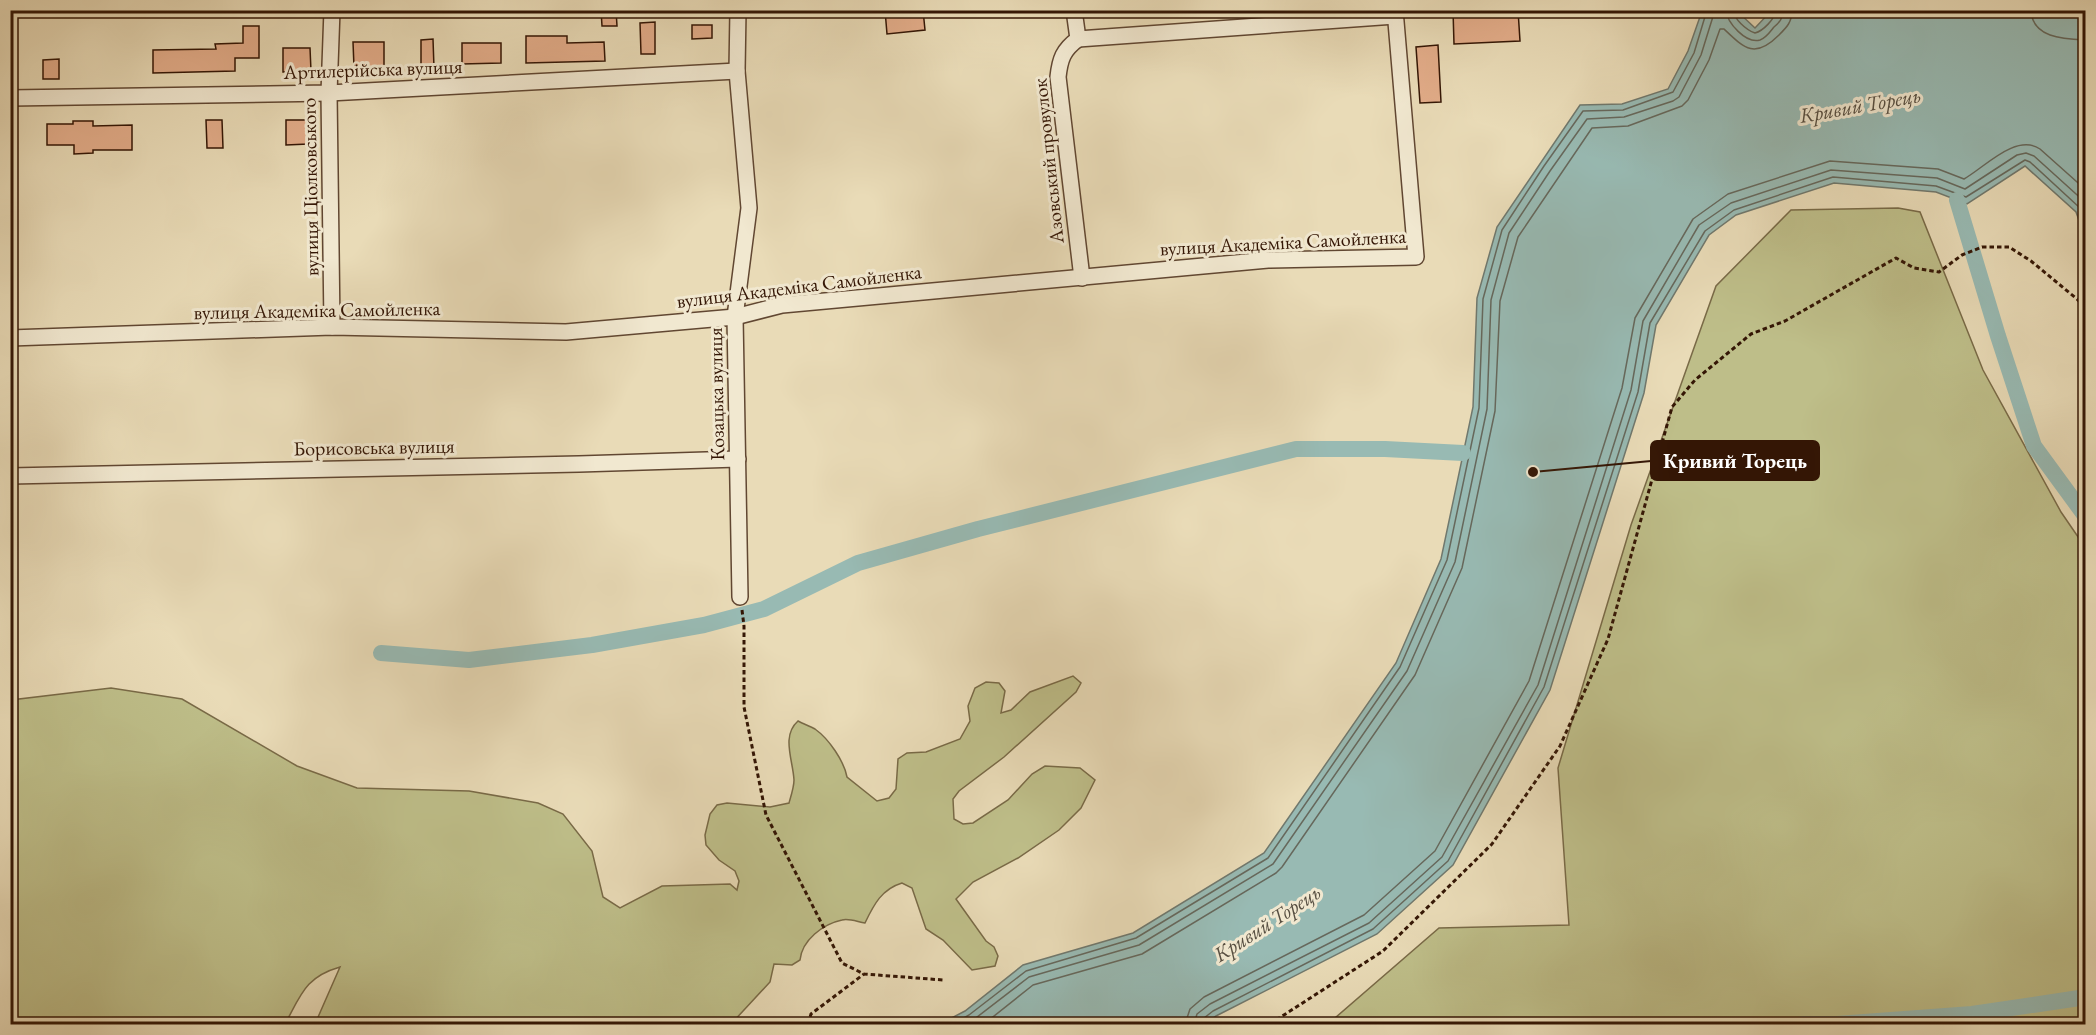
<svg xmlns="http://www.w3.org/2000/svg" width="2096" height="1035" font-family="'EB Garamond',serif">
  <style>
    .green { fill: #bebe89; stroke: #796a47; stroke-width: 1.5 }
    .water { fill: #98bab3; stroke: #70786d; stroke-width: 1.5 }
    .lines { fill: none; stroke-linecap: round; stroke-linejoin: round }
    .shore { stroke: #66685c; stroke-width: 1.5 }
    .canal { stroke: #98bab3; stroke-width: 16 }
    .building { fill: #e2ac89; stroke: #341605; stroke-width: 1.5 }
    .street-casing { stroke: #614732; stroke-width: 18 }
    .path { stroke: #341605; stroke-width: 3; stroke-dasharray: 4.5 3; stroke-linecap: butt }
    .street { stroke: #f1e8d0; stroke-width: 15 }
    .labels { text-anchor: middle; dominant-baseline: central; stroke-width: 6; stroke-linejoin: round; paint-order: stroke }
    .street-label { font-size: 20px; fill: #341605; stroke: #f1e8d0 }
    .water-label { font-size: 21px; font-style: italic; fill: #574f42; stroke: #f1e8d0 }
    .leader { fill: none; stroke: #341605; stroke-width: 2 }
    .callout-dot { fill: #341605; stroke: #f1e8d0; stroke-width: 2 }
    .callout { fill: #341605; stroke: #341605; stroke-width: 2 }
    .callout-label { font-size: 21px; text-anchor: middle; font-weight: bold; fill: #fff }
  </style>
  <rect width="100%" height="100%" fill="#e9dbb7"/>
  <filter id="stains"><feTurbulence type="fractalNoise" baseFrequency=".00333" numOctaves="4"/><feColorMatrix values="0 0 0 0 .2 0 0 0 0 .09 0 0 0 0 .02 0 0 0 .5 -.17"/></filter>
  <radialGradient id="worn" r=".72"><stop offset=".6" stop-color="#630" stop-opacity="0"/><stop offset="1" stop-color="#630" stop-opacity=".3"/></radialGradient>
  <g class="green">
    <path d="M1898 208 1920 212 1983 370 2061 512 2085 547V1024H1328L1439 928 1569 925 1558 768 1631 525 1716 286 1791 210Z"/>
    <path d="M1073 676 1081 683 1076 692 1004 757 959 791 953 799 954 819 963 824 973 823 1008 800 1032 774 1045 766 1080 768 1095 780 1081 808 1059 830 1018 858 973 882 956 899 986 941 994 947 998 956 995 966 972 970 943 940 926 929 912 888 902 883C882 889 874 904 865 923 858 922 849 918 842 920 823 924 802 940 800 960L792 965 774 964 770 982 731 1024H315L340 967C305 977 301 995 285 1024H11V700L111 688 182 699 297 766 357 788 469 791 538 803 563 814 592 851 603 897 620 908 662 886 730 884 737 890 739 881 735 871 719 860 706 845 705 835 710 814 717 805 727 803 770 807 789 803C791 796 794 787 794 780 793 760 781 736 798 721 803 724 810 726 815 729 829 739 844 761 847 777L877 801 889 798 896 789 898 759 907 753 926 752 960 739 970 721 968 706 975 688 986 682 999 683 1005 691 1001 713 1011 710 1030 692Z"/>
  </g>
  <path class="water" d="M1772 10H2032L2085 18V237L2076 212 2025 166 1967 204 1936 192 1834 183 1736 215 1709 235 1656 325 1644 393 1550 690 1453 865 1377 934 1216 1016 1205 1024H940L965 1011 1023 965 1133 933 1264 853 1396 663 1441 559 1473 407 1477 298 1497 227 1580 105 1622 104 1668 89 1688 51 1702 11H1737L1755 28Z"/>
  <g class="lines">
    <g class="shore">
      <path d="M1726 10C1727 23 1746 44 1760 40 1766 38 1770 32 1774 27 1780 22 1783 18 1783 10"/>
      <path d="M1733 10C1734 19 1746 30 1755 33 1763 31 1775 19 1776 10"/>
      <path d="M2031 10C2032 38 2064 39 2086 40"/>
      <path d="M953 1024 969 1015 1026 971 1136 938 1268 858 1400 667 1447 560 1479 408 1483 299 1502 230 1544 166 1583 111 1623 110 1673 92 1694 53 1707 10"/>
      <path d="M968 1024 1029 977 1139 945 1273 864 1407 671 1455 562 1487 409 1491 300 1509 233 1550 171 1587 119 1624 117 1673 101 1679 97 1701 55 1715 10"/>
      <path d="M984 1024 1033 985 1142 954 1276 873 1282 867 1415 675 1462 568 1495 411 1500 301 1518 237 1592 128 1628 126 1682 106 1688 100 1709 60 1720 29H1724C1745 49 1755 59 1779 35 1787 27 1792 22 1792 10"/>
      <path d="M1185 1024 1190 1009 1204 997 1364 915 1435 851 1529 681 1622 388 1635 318 1693 219 1728 194 1830 161 1938 169 1964 179C1985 167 2016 133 2040 149L2086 190"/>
      <path d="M1194 1024 1197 1014 1210 1004 1369 923 1442 857 1538 685 1631 390 1643 321 1699 225 1731 203 1831 170 1937 178 1965 189 2017 155 2026 153 2034 156 2086 203"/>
      <path d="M1202 1024 1204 1018 1213 1011 1373 929 1448 861 1544 687 1638 392 1650 323 1705 231 1734 210 1833 177 1936 186 1966 197 2025 160 2030 162 2080 208 2086 220"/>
    </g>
    <g class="canal">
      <path d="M1957 200 1998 336 2034 446 2086 517"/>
      <path d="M381 653 469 660 592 645 704 625 764 609 858 563 978 529 1296 449H1385L1463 453"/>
      <path d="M1802 1024H1837L1972 1014 2086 997"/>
    </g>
  </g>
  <g class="building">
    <path d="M601 10H616L617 26H602Z"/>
    <path d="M885 10H923L925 30 887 34Z"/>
    <path d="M1453 10H1518L1520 41 1454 44Z"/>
    <path d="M655 22V54H641L640 23Z"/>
    <path d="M692 25H712V38L692 39Z"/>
    <path d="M243 26H259V58H235V71L153 73V50L216 49 215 44 243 43Z"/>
    <path d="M526 36H567V43L604 42 605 61 526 63Z"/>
    <path d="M433 39 434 68H421V40Z"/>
    <path d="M353 42H384V67H354Z"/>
    <path d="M462 43H501V63L462 64Z"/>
    <path d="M1438 45 1441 102 1420 103 1416 47Z"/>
    <path d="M283 48H310L311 71 283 72Z"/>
    <path d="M59 59V79H43V60Z"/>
    <path d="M206 120H222L223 148H207Z"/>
    <path d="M286 120H307L308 144 286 145Z"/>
    <path d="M73 121H93V126L132 125V150H93V153L74 154V145H47V124H73Z"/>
  </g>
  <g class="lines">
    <defs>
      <g id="street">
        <path d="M332 10 329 93 332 327"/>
        <path d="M738 10 737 71 749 208 735 317 740 597"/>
        <path d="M1074 10 1078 39C1063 50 1060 59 1058 77L1082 278"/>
        <path d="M1078 39 1395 16"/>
        <path d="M10 98 329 93 737 71"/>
        <path d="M10 338 332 327 566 332 735 317 782 305 1268 260 1416 257 1395 10"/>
        <path d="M10 476 579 464 738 459"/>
      </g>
    </defs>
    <use href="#street" class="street-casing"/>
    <g class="path">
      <path d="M742 610 744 626V707L766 815 842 963 864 974 943 980"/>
      <path d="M808 1024 811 1014 864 974"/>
      <path d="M1270 1024 1383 951 1492 844 1560 746 1608 639 1672 407 1695 380 1751 334 1785 321 1896 258 1914 268 1939 272 1962 255 1982 247H2009L2031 261 2077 299 2086 309"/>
    </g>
    <use href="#street" class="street"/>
  </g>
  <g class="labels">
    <g class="street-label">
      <text transform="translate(373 69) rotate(-2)">Артилерійська вулиця</text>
      <text transform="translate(1048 161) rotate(-96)">Азовський провулок</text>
      <text transform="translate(310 187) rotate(-91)">вулиця Ціолковського</text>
      <text transform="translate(1283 242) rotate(-3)">вулиця Академіка Самойленка</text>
      <text transform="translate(799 286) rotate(-7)">вулиця Академіка Самойленка</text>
      <text transform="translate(317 310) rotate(-1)">вулиця Академіка Самойленка</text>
      <text transform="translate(716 394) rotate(-91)">Козацька вулиця</text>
      <text transform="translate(374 447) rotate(-1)">Борисовська вулиця</text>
    </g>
    <g class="water-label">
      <text transform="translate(1860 105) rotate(-10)">Кривий Торець</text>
      <text transform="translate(1267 923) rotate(-33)">Кривий Торець</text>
    </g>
  </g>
  <path class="leader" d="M1533 472L1651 461"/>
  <circle class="callout-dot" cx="1533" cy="472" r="6"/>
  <rect class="callout" x="1651" y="441" width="168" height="39" rx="6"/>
  <g class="callout-label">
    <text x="1735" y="468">Кривий Торець</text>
  </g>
  <rect width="2096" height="1035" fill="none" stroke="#e9dbb7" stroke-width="36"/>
  <rect x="12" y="12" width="2072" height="1011" fill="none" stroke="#341605" stroke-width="3"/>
  <rect x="18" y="18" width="2060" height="999" fill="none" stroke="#341605" stroke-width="1.5"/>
  <rect width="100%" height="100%" filter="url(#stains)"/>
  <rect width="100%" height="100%" fill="url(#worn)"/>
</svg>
